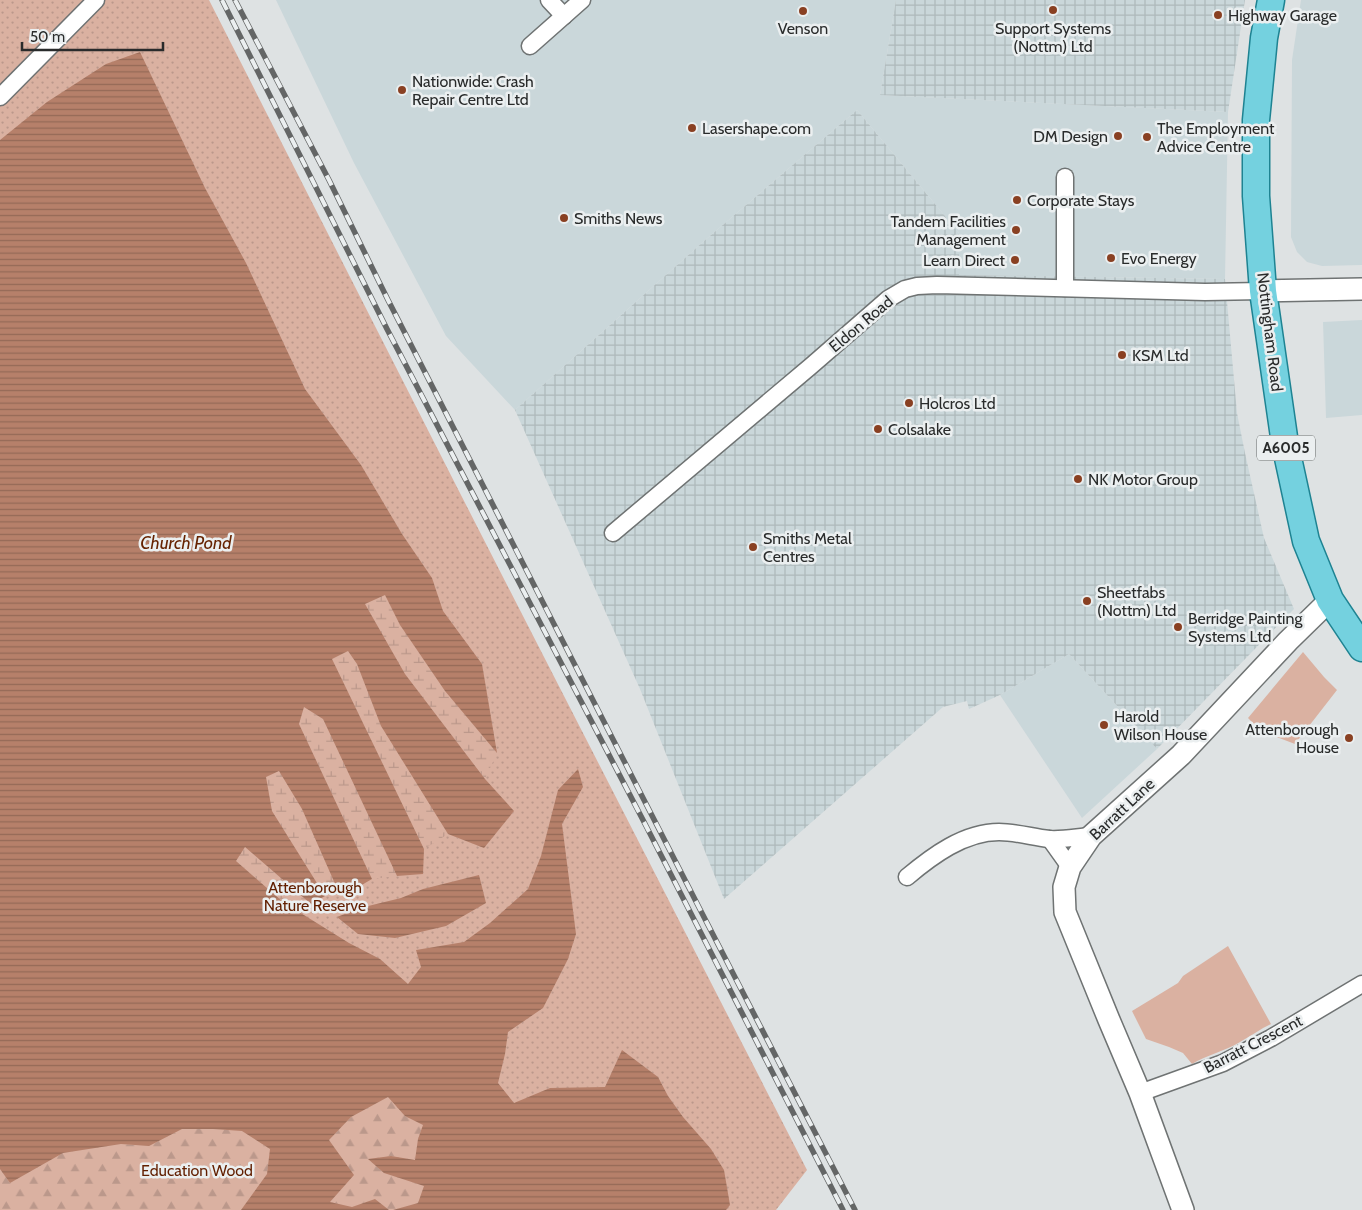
<svg xmlns="http://www.w3.org/2000/svg" width="1362" height="1210" font-family="Cabin,sans-serif">
  <style>
    .built { fill: #cad7da }
    .industrial { fill: url(#industrial-grid) }
    .grass { fill: url(#grass-dots) }
    .forest { fill: url(#forest-firs) }
    .wetland { fill: url(#wetland-marsh) }
    .garden { fill: #dab1a1 }
    .water { fill: url(#water-rules) }
    .lines { fill: none; stroke-linecap: round; stroke-linejoin: round }
    .minor-casing { stroke: #6f7373; stroke-width: 19 }
    .tertiary-casing { stroke: #6f7373; stroke-width: 24 }
    .primary-casing { stroke: #1e8392; stroke-width: 29 }
    .minor { stroke: #fff; stroke-width: 16 }
    .tertiary { stroke: #fff; stroke-width: 21 }
    .primary { stroke: #74d1df; stroke-width: 26 }
    .rail-casing { stroke: #646666; stroke-width: 5.5 }
    .rail { stroke: #ebeff0; stroke-width: 4; stroke-dasharray: 11; stroke-linecap: butt }
    .poi-dot { fill: #894022; stroke: #ebeff0; stroke-width: 2 }
    .labels { text-anchor: middle; dominant-baseline: central; stroke-width: 5; stroke-linejoin: round; paint-order: stroke }
    .shield { fill: #ebeff0; stroke: #636666; stroke-width: 1 }
    .shield-label { font-size: 15px; font-weight: bold; fill: #292b2b }
    .poi-label { font-size: 16px; fill: #292b2b; stroke: #ebeff0; text-anchor: start }
    .street-label { font-size: 16px; fill: #292b2b; stroke: #ebeff0 }
    .park-label { font-size: 16px; fill: #621f00; stroke: #ebeff0 }
    .water-label { font-size: 18px; font-style: italic; fill: #662301; stroke: #ebeff0 }
  </style>
  <defs>
    <pattern id="industrial-grid" width="8" height="8" patternUnits="userSpaceOnUse" patternTransform="scale(1.25)"><rect width="8" height="8" fill="#cad7da"/><path d="M0 4h8M4 0v8" fill="none" stroke="#aeb9bb"/></pattern>
    <pattern id="grass-dots" width="8" height="8" patternUnits="userSpaceOnUse" patternTransform="scale(1.25)"><rect width="8" height="8" fill="#dab1a1"/><path d="M2 2h.1M6 6h.1" fill="none" stroke="#bb988b" stroke-width="1.8" stroke-linecap="round"/></pattern>
    <pattern id="forest-firs" width="22" height="20" patternUnits="userSpaceOnUse" patternTransform="scale(1.25)"><rect width="22" height="20" fill="#dab1a1"/><path d="M5 1l3.5 6h-7zM16 11l3.5 6h-7z" fill="#bb988b"/></pattern>
    <pattern id="wetland-marsh" width="20" height="14" patternUnits="userSpaceOnUse" patternTransform="scale(1.25)"><rect width="20" height="14" fill="#dab1a1"/><path d="M1 5h8M5 5V1M11 12h8M15 12V8" fill="none" stroke="#bb988b"/></pattern>
    <pattern id="water-rules" width="6" height="5" patternUnits="userSpaceOnUse" patternTransform="scale(1.25)"><rect width="6" height="5" fill="#b6806a"/><path d="M0 2.5h6" fill="none" stroke="#946957"/></pattern>
  </defs>
  <rect width="100%" height="100%" fill="#dee2e3"/>
  <g class="built">
    <path d="M276 0H896L880 95 1228 112 1225 279 959 275V233L857 110 704 241 515 410 446 336 354 163Z"/>
    <path d="M1301 0H1362V265L1322 266 1307 262 1297 252 1291 237 1292 60Z"/>
    <path d="M1362 320V415L1326 418 1323 322Z"/>
    <path d="M1069 654 1157 749 1082 818 1000 695Z"/>
  </g>
  <g class="industrial">
    <path d="M896 0H1245L1228 112 880 95Z"/>
    <path d="M857 110 959 233V275L1225 279 1237 413 1245 453 1264 538 1294 609 1157 749 1069 654 1000 695 969 709 967 701 943 707 724 899 640 689 515 410 704 241Z"/>
  </g>
  <path class="grass" d="M0 0H209L462 497 807 1170 776 1210H0Z"/>
  <g class="forest">
    <path d="M388 1097 405 1116 423 1125 418 1139 415 1160 391 1156 368 1159 384 1173 424 1186 419 1203 393 1210H389L375 1199 352 1207 330 1202 329 1140 351 1117Z"/>
    <path d="M182 1129H213L242 1131 270 1149 267 1174 241 1210H0V1169L10 1183 63 1153 121 1144 149 1146Z"/>
  </g>
  <path class="wetland" d="M361 465 402 534 432 578 443 611 482 664 497 753 485 779 514 811 484 848 448 834 424 849 423 874 397 876 372 879 353 890 336 886 325 896 311 904 283 902 236 861Z"/>
  <g class="garden">
    <path d="M1303 652 1324 677 1337 690 1295 744 1261 731 1248 718Z"/>
    <path d="M1228 946 1271 1024C1260 1029 1251 1036 1240 1042 1225 1051 1207 1055 1192 1064L1183 1053 1169 1047 1146 1039 1132 1011 1178 983 1183 976Z"/>
  </g>
  <g class="water">
    <path d="M140 52 205 188 246 263 305 389 361 465 402 534 432 578 443 611 482 664 497 753 445 691 400 625 385 595 365 604 405 674 485 779 514 811 484 848 448 834 381 726 357 664 348 651 332 659 424 849 423 874 397 876 323 719 304 707 299 724 372 879 353 890 336 886 302 809 279 771 266 777 272 811 325 896 311 904 245 847 236 861 283 902 349 943 380 959 408 984 421 967 416 950 464 942 490 923 528 889 541 856 558 790 578 769 583 787 562 824 576 934 568 959 543 1008 508 1032 505 1054 498 1083 514 1103 550 1088 605 1087 622 1050 658 1077 668 1096 683 1117 711 1149 724 1170 730 1205 726 1210H393L418 1203 424 1186 384 1173 368 1159 391 1156 415 1160 418 1139 423 1125 405 1116 388 1097 351 1117 329 1140 354 1175 330 1202 352 1207 375 1199 389 1210H241L267 1174 270 1149 242 1131 213 1129H182L149 1146 121 1144 63 1153 10 1183 0 1169V140L47 102 106 64Z"/>
    <path d="M479 875 486 903 446 926 395 938 358 934 337 917 360 908 401 898 423 889Z"/>
  </g>
  <g class="lines">
    <defs>
      <g id="minor">
        <path d="M549 0 564 16"/>
        <path d="M530 46 582 0"/>
        <path d="M0 97 96 0"/>
        <path d="M1065 288V177"/>
        <path d="M613 533 811 366 888 299 905 289 917 286 937 285 1205 292 1263 291"/>
        <path d="M1050 839 1070 867"/>
        <path d="M907 877C932 856 964 832 999 832 1016 832 1032 837 1049 839 1062 840 1077 837 1091 836"/>
        <path d="M1140 1093 1223 1063 1271 1038 1362 984"/>
      </g>
      <g id="tertiary">
        <path d="M1263 291 1362 289"/>
        <path d="M1183 1210 1140 1093 1109 1020 1065 912 1064 887 1070 867 1091 836 1181 755 1288 641 1330 600"/>
      </g>
      <path id="primary" d="M1271 0 1264 38 1256 120V196L1263 291 1285 444 1306 541 1330 600 1362 648"/>
    </defs>
    <use href="#minor" class="minor-casing"/>
    <use href="#tertiary" class="tertiary-casing"/>
    <use href="#primary" class="primary-casing"/>
    <use href="#minor" class="minor"/>
    <use href="#tertiary" class="tertiary"/>
    <use href="#primary" class="primary"/>
    <defs>
      <g id="rail">
        <path d="M222 0 387 329 643 820 843 1210"/>
        <path d="M235 0 329 180 388 300 706 921 855 1210"/>
      </g>
    </defs>
    <use href="#rail" class="rail-casing"/>
    <use href="#rail" class="rail"/>
  </g>
  <g class="poi-dot">
    <circle cx="1053" cy="10" r="5"/>
    <circle cx="803" cy="11" r="5"/>
    <circle cx="1218" cy="15" r="5"/>
    <circle cx="402" cy="90" r="5"/>
    <circle cx="692" cy="128" r="5"/>
    <circle cx="1118" cy="136" r="5"/>
    <circle cx="1147" cy="137" r="5"/>
    <circle cx="1017" cy="200" r="5"/>
    <circle cx="564" cy="218" r="5"/>
    <circle cx="1016" cy="230" r="5"/>
    <circle cx="1111" cy="258" r="5"/>
    <circle cx="1015" cy="260" r="5"/>
    <circle cx="1122" cy="355" r="5"/>
    <circle cx="909" cy="403" r="5"/>
    <circle cx="878" cy="429" r="5"/>
    <circle cx="1078" cy="479" r="5"/>
    <circle cx="753" cy="547" r="5"/>
    <circle cx="1087" cy="601" r="5"/>
    <circle cx="1178" cy="627" r="5"/>
    <circle cx="1104" cy="725" r="5"/>
    <circle cx="1349" cy="738" r="5"/>
  </g>
  <g class="labels">
    <rect class="shield" x="1257" y="435.5" width="58" height="25" rx="4"/>
    <g class="shield-label">
      <text x="1286" y="448">A6005</text>
    </g>
    <g class="poi-label">
      <text x="1228" y="15">Highway Garage</text>
      <text x="803" y="28" text-anchor="middle">Venson</text>
      <text x="1053" y="28" text-anchor="middle">Support Systems<tspan x="1053" dy="18">(Nottm) Ltd</tspan></text>
      <text x="412" y="81">Nationwide: Crash<tspan x="412" dy="18">Repair Centre Ltd</tspan></text>
      <text x="702" y="128">Lasershape.com</text>
      <text x="1157" y="128">The Employment<tspan x="1157" dy="18">Advice Centre</tspan></text>
      <text x="1108" y="136" text-anchor="end">DM Design</text>
      <text x="1027" y="200">Corporate Stays</text>
      <text x="574" y="218">Smiths News</text>
      <text x="1006" y="221" text-anchor="end">Tandem Facilities<tspan x="1006" dy="18">Management</tspan></text>
      <text x="1121" y="258">Evo Energy</text>
      <text x="1005" y="260" text-anchor="end">Learn Direct</text>
      <text x="1132" y="355">KSM Ltd</text>
      <text x="919" y="403">Holcros Ltd</text>
      <text x="888" y="429">Colsalake</text>
      <text x="1088" y="479">NK Motor Group</text>
      <text x="763" y="538">Smiths Metal<tspan x="763" dy="18">Centres</tspan></text>
      <text x="1097" y="592">Sheetfabs<tspan x="1097" dy="18">(Nottm) Ltd</tspan></text>
      <text x="1188" y="618">Berridge Painting<tspan x="1188" dy="18">Systems Ltd</tspan></text>
      <text x="1114" y="716">Harold<tspan x="1114" dy="18">Wilson House</tspan></text>
      <text x="1339" y="729" text-anchor="end">Attenborough<tspan x="1339" dy="18">House</tspan></text>
    </g>
    <g class="street-label">
      <text transform="translate(861 324) rotate(-40)">Eldon Road</text>
      <text transform="translate(1270 332) rotate(83)">Nottingham Road</text>
      <text transform="translate(1122 809) rotate(-43)">Barratt Lane</text>
      <text transform="translate(1253 1044) rotate(-27)">Barratt Crescent</text>
    </g>
    <g class="park-label">
      <text x="315" y="887">Attenborough<tspan x="315" dy="18">Nature Reserve</tspan></text>
      <text x="197" y="1170">Education Wood</text>
    </g>
    <g class="water-label">
      <text x="186" y="543">Church Pond</text>
    </g>
  </g>
  <path d="M22 42v8h141v-8" fill="none" stroke="#292b2b" stroke-width="2.5"/>
  <text x="30" y="42" font-size="15" fill="#292b2b" stroke="#ebeff0" stroke-width="4" paint-order="stroke">50 m</text>
</svg>
